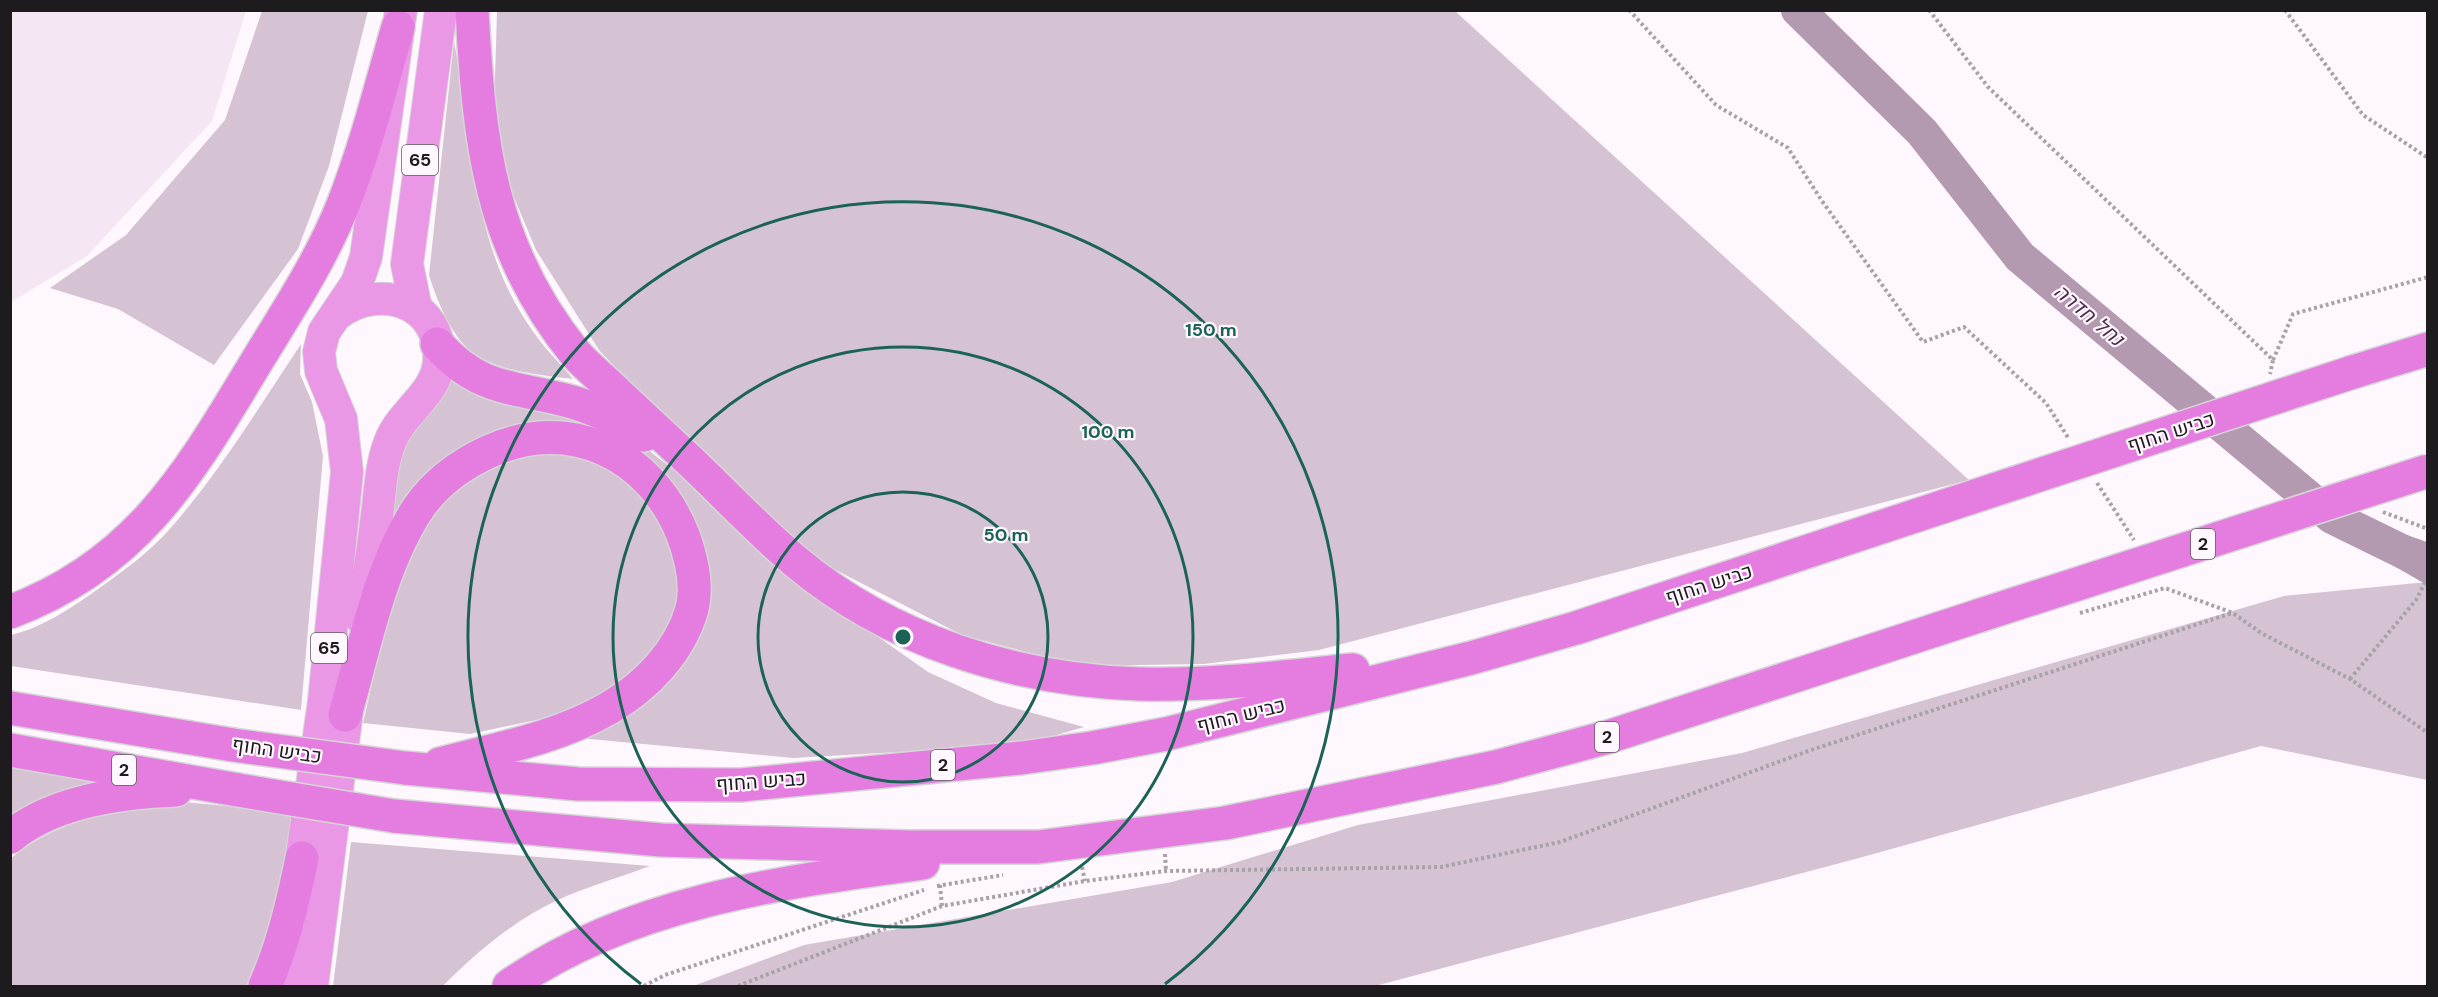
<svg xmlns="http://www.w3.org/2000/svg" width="2438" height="997" font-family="'DM Sans',Heebo,sans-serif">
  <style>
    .built { fill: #f4e7f3 }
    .green { fill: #d5c3d3 }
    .water { fill: #b49ab1 }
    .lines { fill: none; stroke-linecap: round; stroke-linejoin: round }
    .river { stroke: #b49ab1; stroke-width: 34 }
    .trunk-casing { stroke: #d6d6d6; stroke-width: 34 }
    .motorway-casing { stroke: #d6d6d6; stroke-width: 36 }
    .path { stroke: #a8a1a7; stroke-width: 4; stroke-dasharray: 3 3; stroke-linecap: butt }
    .trunk { stroke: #ea97e6; stroke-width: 32 }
    .motorway { stroke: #e47ddf; stroke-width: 33 }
    .motorway-bridge-casing { stroke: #d6d6d6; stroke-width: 36; stroke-linecap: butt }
    .motorway-bridge { stroke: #e47ddf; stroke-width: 33 }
    .ring { fill: none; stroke: #1b6356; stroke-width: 3 }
    .labels { text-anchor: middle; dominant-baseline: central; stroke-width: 4.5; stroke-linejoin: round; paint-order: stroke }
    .shield { fill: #fff7fe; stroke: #625d61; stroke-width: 1.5 }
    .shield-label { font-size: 18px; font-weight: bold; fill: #1e1b1e }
    .street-label { font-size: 20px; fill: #1e1b1e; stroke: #fff7fe }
    .water-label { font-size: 21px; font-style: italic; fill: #502c4e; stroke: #fff7fe }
    .centre { fill: #1b6356; stroke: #fff7fe; stroke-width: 3 }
    .ring-label { font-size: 18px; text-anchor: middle; font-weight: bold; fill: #1b6356; stroke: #fff7fe; stroke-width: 4.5; stroke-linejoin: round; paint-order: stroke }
  </style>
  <rect width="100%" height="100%" fill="#fff7fe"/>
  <path class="built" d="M10 11H246L212 121 87 256 11 302Z"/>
  <g class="green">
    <path d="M262 11H368L329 166 298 249 214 365 118 309 50 288 126 235 225 120Z"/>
    <path d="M497 11H1455L1969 480 1319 650 1204 664 1079 666 962 635 824 564 705 461 599 350 536 250 498 159 494 112Z"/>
    <path d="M454 41C472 139 472 246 532 330 544 348 560 363 573 379 541 375 497 372 471 351 451 336 436 298 429 275Z"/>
    <path d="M301 344 300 374 312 402 323 456 301 710 11 666V635C41 628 70 609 95 591 121 573 148 553 169 530 219 473 259 407 301 344Z"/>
    <path d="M445 374 552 406 648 450 696 487 806 586 928 672 996 703 1084 727 1022 745 793 758 579 738 681 663 677 493 524 426 386 543 399 463 408 431Z"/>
    <path d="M552 450 593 459 637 487 666 530 680 578 678 605 659 648 623 681 569 713 470 734 363 723C379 658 391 570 431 515 448 491 476 472 503 460 517 454 537 453 552 450Z"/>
    <path d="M2427 582V780L2261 746 1859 858 1375 986H693L804 945 1172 882 1358 825 1742 753 2284 596Z"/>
    <path d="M11 762 125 782 11 820Z"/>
    <path d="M184 802 292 812C288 871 270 932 246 986H11L10 859C60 817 122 809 184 802Z"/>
    <path d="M351 842 650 866C621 877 589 886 560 899 516 919 476 952 443 986H333Z"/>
  </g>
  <path class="water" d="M2378 525 2427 542V585L2363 548Z"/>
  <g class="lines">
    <path class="river" d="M1798 10 1922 132 2020 257 2332 517 2428 564"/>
    <defs>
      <g id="trunk">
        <path d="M416 309 407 264 441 10"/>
        <path d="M336 315C379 281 443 302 439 362 436 395 401 412 390 442 380 467 380 497 376 523 373 555 366 587 361 618"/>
        <path d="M298 884 324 701 347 472 341 419 321 371 319 352 324 332 357 283 366 257 401 10"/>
        <path d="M285 986 292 937"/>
        <path d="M312 986 350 688"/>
      </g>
      <g id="motorway">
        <path d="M472 10C479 141 489 247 575 353 587 367 603 379 616 392 641 415 665 438 690 461 725 494 758 530 795 561 890 641 1016 680 1139 684 1210 686 1282 677 1353 670"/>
        <path d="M437 344C479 390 509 386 565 400 593 407 619 420 644 435"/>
        <path d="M2353 372 2428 349"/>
        <path d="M10 612C141 563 192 468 260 356 290 307 322 258 343 205 366 147 381 86 398 27"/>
        <path d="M10 708 233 745"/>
        <path d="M345 715C364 649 380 565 419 507 436 483 462 464 488 452 569 414 651 454 683 535 691 557 698 585 692 609 680 651 647 686 609 708 558 738 497 749 440 764"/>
        <path d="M10 750 238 790"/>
        <path d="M405 768 578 784 741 785 1021 758 1092 748 1166 734 1471 658 1576 628 1945 506"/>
        <path d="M394 816 661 840 909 847H1038L1225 823 1496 767 1608 737 1978 616"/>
        <path d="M10 837C53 801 122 792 176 790"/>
        <path d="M265 986C283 945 293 902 302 858"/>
        <path d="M509 986C628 902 782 882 923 863"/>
      </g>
    </defs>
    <use href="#trunk" class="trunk-casing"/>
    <use href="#motorway" class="motorway-casing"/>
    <g class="path">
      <path d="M1629 10 1716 105 1788 148 1822 201 1923 342 1964 327 2046 403 2069 439"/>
      <path d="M1929 10 1988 87 2273 360 2270 374"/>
      <path d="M2285 10 2363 115 2428 158"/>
      <path d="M2273 360 2293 314 2428 277"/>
      <path d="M2097 483 2134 540"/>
      <path d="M2383 512 2428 529"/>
      <path d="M2080 613 2165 588 2233 613 2261 633 2350 679 2428 733"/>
      <path d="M2350 679 2416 600 2428 577"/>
      <path d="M1165 854 1166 871"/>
      <path d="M1082 867 1085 881"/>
      <path d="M940 885 942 906"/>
      <path d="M937 886 1003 875"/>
      <path d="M644 986 665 975 924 890"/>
      <path d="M738 986 942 906 1085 881 1166 871 1441 867 1560 842 1811 750 2232 613"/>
    </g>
    <use href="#trunk" class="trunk"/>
    <use href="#motorway" class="motorway"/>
    <defs>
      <g id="motorway-bridge">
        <path d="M1945 506 2353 372"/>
        <path d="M1978 616 2428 471"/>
        <path d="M233 745 405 768"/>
        <path d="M238 790 394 816"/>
      </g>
    </defs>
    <use href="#motorway-bridge" class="motorway-bridge-casing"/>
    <use href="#motorway-bridge" class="motorway-bridge"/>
  </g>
  <g class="ring">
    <circle cx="903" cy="637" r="145"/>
    <circle cx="903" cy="637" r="290"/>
    <path d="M641 984A435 435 0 1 1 1165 984"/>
  </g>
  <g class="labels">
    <g class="shield">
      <rect x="402" y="145" width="36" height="30" rx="4.5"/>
      <rect x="2191" y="529" width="24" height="30" rx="4.5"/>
      <rect x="311" y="633" width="36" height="30" rx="4.5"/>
      <rect x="1595" y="722" width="24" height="30" rx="4.5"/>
      <rect x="931" y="750" width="24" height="30" rx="4.5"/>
      <rect x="112" y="755" width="24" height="30" rx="4.5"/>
    </g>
    <g class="shield-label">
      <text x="420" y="160">65</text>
      <text x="2203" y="544">2</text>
      <text x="329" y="648">65</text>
      <text x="1607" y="737">2</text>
      <text x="943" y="765">2</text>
      <text x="124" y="770">2</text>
    </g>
    <g class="street-label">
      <text transform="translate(2171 432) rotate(-18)">כביש החוף</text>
      <text transform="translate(1709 584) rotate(-18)">כביש החוף</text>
      <text transform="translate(1241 715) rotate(-14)">כביש החוף</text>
      <text transform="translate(277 750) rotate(8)">כביש החוף</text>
      <text transform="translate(761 781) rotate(-4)">כביש החוף</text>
    </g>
    <g class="water-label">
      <text transform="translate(2089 315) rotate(40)">נחל חדרה</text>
    </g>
  </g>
  <circle cx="903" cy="637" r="9" class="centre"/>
  <g class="ring-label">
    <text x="1211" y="336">150 m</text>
    <text x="1108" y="438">100 m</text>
    <text x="1006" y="541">50 m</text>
  </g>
  <rect width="2438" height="997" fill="none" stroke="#1e1b1e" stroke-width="24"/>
</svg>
